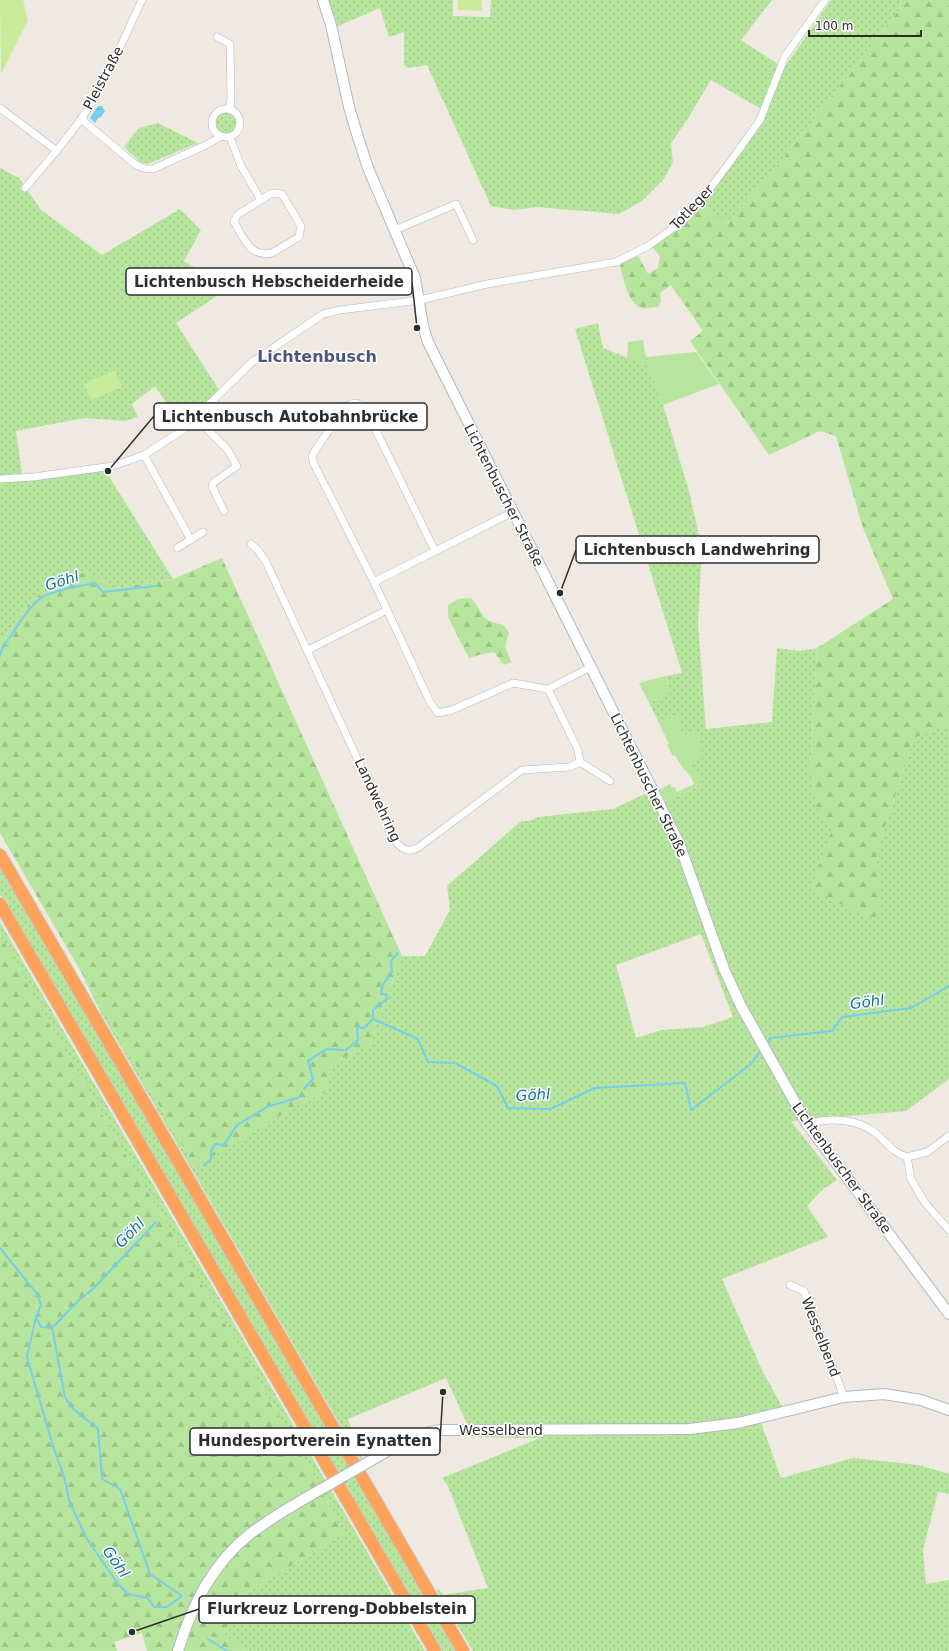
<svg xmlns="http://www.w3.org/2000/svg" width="949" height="1651" font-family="'DejaVu Sans',sans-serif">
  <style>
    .grass { fill: url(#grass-dots); fill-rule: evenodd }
    .forest { fill: url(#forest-firs) }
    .garden { fill: #b6e59e }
    .pitch { fill: #c9ec9a }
    .water { fill: url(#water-ripples) }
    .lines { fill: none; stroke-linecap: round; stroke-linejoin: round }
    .stream { stroke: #75cff0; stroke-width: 2 }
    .street-casing { stroke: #b4b7c1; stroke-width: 8 }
    .secondary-casing { stroke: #b4b7c1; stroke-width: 12 }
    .highway-casing { stroke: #c9c9c9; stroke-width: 14 }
    .street { stroke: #fff; stroke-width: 7 }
    .secondary { stroke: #fff; stroke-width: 10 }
    .highway { stroke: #ffa35c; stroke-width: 12 }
    .secondary-bridge-casing { stroke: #b4b7c1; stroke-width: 12; stroke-linecap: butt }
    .secondary-bridge { stroke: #fff; stroke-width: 10 }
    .labels { text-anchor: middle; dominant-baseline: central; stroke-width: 3; stroke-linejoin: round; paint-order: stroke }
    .street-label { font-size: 14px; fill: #2e2e2e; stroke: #fff }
    .water-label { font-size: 15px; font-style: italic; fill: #0d6fa3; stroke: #fff }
    .quarter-label { font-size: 16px; font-weight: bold; fill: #4d5680; stroke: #fff }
    .leader { fill: none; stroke: #2e2e2e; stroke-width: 1.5 }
    .callout-dot { fill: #2e2e2e; stroke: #fff; stroke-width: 1.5 }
    .callout { fill: #fff; stroke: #2e2e2e; stroke-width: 1.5 }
    .callout-label { font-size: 15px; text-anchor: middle; font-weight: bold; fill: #2e2e2e }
  </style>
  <defs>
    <pattern id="grass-dots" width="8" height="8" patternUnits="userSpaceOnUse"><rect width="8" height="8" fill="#b6e59e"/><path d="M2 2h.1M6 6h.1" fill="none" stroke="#9dc588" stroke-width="1.8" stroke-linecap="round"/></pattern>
    <pattern id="forest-firs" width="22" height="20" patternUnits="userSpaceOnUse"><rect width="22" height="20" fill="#b6e59e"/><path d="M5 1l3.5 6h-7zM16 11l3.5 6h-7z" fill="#9dc588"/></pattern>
    <pattern id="water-ripples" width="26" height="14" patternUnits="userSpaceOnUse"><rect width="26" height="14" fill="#75cff0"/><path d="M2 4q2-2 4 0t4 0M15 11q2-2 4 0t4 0" fill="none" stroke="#66b2ce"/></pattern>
  </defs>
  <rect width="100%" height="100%" fill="#efe9e1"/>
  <g class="grass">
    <path d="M329 0H453V16L490 17 491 0H772L741 40 784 68 831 0H901L899 10 774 170 728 222 714 214 704 204 711 190 766 112 711 80 685 123 671 143 673 162 664 179 642 201 619 214 537 207 515 210 491 206 427 65 408 68 404 65V32L389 37 380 8 338 26Z"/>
    <circle cx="226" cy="123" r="11"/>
    <path d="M158 123 198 143 148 164 140 162 124 147 139 128Z"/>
    <path d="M0 168 19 178 41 210 102 255 180 209 201 230 184 261 227 287 220 294 176 323 219 390 182 427 155 386 132 404 138 417 125 421 84 418 16 431 23 481 105 470 173 579 117 588 84 572 32 599 3 639 0 648Z"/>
    <path d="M598 323 603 348 648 366 663 405 689 491 702 549 698 624 706 729 772 722 777 648 799 651 817 648 810 772 821 816 832 830 877 860 878 848 914 738 949 724V1079L906 1111 791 1121 837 1180 822 1190 807 1206 828 1237 722 1279 762 1370 786 1414 760 1420 781 1478 853 1458 919 1465 949 1474V1494L938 1492 923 1550 926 1584 949 1580V1651H473L437 1591 439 1589 443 1595 488 1588 448 1486 442 1478 540 1438 473 1437 446 1378 348 1419 362 1458 360 1459 101 1013 81 972 195 1167 305 1101 327 1092 332 1064 370 1044 402 956H425L450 910 447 886 521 821H529L538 817 613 809 649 792 656 807 702 784 690 763 698 731 682 736 678 714 659 723 649 703 670 693 666 676 682 673 575 329ZM701 934 733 1017 703 1027 662 1030 636 1038 616 965Z"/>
    <path d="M0 863 459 1651H440L0 894Z"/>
    <path d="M0 922 425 1651H244L224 1633 246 1593 343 1534 317 1481 54 1032 0 935Z"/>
  </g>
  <g class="forest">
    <path d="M901 0H949V724L914 738 878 848 877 860 882 912 878 916 871 918 810 890 832 830 821 816 815 803 810 772 817 648 893 599 863 528 836 436 820 431 769 455 690 341 703 331 671 285 660 293 661 301 658 307C653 307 646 309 642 308 628 304 623 278 620 266L623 262 638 256 648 274 658 268 660 257 652 246 684 226 704 204 714 214 728 222 774 170 899 10Z"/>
    <path d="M222 558 402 956 370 1044 332 1064 327 1092 305 1101 195 1167 0 833V648L3 639 32 599 84 572 117 588 173 579Z"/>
    <path d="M471 598C486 615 478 620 504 625L509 633 505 646 511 662 504 665 494 652 482 654 469 658 448 617V605L459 599Z"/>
    <path d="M0 935 54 1032 317 1481 343 1534 246 1593 224 1633 244 1651H147L142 1633 114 1642 117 1651H0Z"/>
  </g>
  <g class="garden">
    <path d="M643 340 646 357 696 352 719 384 663 405 648 366 627 358 628 342Z"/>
    <path d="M666 676 670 693 649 703 639 683Z"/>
    <path d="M678 714 682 736 698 731 703 757 690 763 702 784 666 802 659 790 670 784 672 788 674 786 677 792 694 784 691 777 682 767 675 755 673 756 667 745 669 744 659 723Z"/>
  </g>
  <g class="pitch">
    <path d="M0 0H23L28 20 1 74Z"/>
    <path d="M458 0H482V11L458 10Z"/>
    <path d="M115 370 122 387 91 400 84 384Z"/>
  </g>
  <path class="water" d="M98 106H102L105 111 101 117 98 118 95 123 90 118Z"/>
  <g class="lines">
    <g class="stream">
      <path d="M0 656 2 649C13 634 28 605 44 596 59 589 79 586 95 583L103 592 155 586"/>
      <path d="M373 1019V1010L387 999 386 994H381L383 984 392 972 391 961 398 953"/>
      <path d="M768 1042 770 1038 832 1031 842 1017 911 1008 949 986"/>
      <path d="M304 1089 313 1079 308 1061 326 1049 346 1050 358 1040 357 1027 364 1028 373 1019 418 1039 428 1062 455 1063 497 1086 508 1108 550 1109 595 1088 685 1083 691 1110 751 1064 759 1053"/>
      <path d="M204 1165 211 1159V1151L215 1144 224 1145 237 1125 269 1106 298 1098 301 1095"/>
      <path d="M0 1248 37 1294 41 1305 36 1317 41 1327 52 1328"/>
      <path d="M36 1317 27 1357 53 1446 64 1477 70 1503 87 1539 118 1584 128 1594 148 1598 154 1607H167L182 1596 150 1574 120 1489 102 1479 98 1429 71 1407 65 1397 52 1328"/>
      <path d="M52 1328 79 1300 94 1288 156 1222"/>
      <path d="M208 1639 227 1651"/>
    </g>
    <defs>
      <g id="street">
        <path d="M217 37 230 44 231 96 230 109"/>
        <path d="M0 108 57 151"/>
        <circle cx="226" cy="123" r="14"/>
        <path d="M81 119 136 165 146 169H153L208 144 220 137"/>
        <path d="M230 137 241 166 261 200 237 215 234 222C243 237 250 258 272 253L299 237 301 226 282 194 272 193 261 200"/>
        <path d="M25 188C44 166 64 143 81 119 106 83 123 40 142 0"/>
        <path d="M395 230 456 204 473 240"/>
        <path d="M197 419 227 449 237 466 213 483 212 486 224 511"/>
        <path d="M144 455 191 540"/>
        <path d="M0 479 33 477 113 466 144 455 183 430 251 363 323 314 340 310 420 300 487 284 616 262 648 246 682 222 709 190 738 151 760 120 785 56 825 0"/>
        <path d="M251 544 258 550 266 562 396 842C403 850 409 853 419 847L522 770 570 767 580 762"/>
        <path d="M177 548 203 532"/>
        <path d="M435 551 365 408 359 404 354 403 345 407 314 452 312 457 314 464 374 582 430 702 438 713 452 710 513 683 548 689 591 667"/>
        <path d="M374 582 513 512"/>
        <path d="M308 650 387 610"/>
        <path d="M548 689 578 750 580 762 610 781"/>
        <path d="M807 1124C831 1117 858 1118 878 1135 890 1146 891 1151 907 1157L911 1179 925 1203 949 1230"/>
        <path d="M907 1157 927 1152 949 1136"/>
        <path d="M790 1285 804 1291 844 1397"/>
      </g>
      <g id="secondary">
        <path d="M323 0 331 25 349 107 357 134 368 168 415 278 423 326 428 342 679 843 724 969 741 1006 807 1124 949 1314"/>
        <path d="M379 1456 416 1435 439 1430 690 1429 738 1423 844 1397 884 1394 921 1400 949 1410"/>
        <path d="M178 1651C192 1605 212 1564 250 1534 267 1521 285 1510 304 1499"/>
      </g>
      <g id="highway">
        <path d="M0 855 463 1651"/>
        <path d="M0 904 435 1651"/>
      </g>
    </defs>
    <use href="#street" class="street-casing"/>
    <use href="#secondary" class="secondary-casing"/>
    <use href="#highway" class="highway-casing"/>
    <use href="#street" class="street"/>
    <use href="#secondary" class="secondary"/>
    <use href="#highway" class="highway"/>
    <defs>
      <path id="secondary-bridge" d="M304 1499 379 1456"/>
    </defs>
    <use href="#secondary-bridge" class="secondary-bridge-casing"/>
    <use href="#secondary-bridge" class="secondary-bridge"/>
  </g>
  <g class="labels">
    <g class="street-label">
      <text transform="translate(103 78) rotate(-62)">Pleistraße</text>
      <text transform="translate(692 207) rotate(-47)">Totleger</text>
      <text transform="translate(504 495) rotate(63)">Lichtenbuscher Straße</text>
      <text transform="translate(649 785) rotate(64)">Lichtenbuscher Straße</text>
      <text transform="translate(378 800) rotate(65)">Landwehring</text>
      <text transform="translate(842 1168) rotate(54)">Lichtenbuscher Straße</text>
      <text transform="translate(821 1337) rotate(69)">Wesselbend</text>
      <text x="501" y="1430">Wesselbend</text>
    </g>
    <g class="water-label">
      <text transform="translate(62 581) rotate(-17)">Göhl</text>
      <text transform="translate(867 1002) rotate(-8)">Göhl</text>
      <text transform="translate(533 1095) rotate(-3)">Göhl</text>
      <text transform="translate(130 1233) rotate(-46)">Göhl</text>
      <text transform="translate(116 1562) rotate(55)">Göhl</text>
    </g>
    <g class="quarter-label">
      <text x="317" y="356">Lichtenbusch</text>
    </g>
  </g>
  <path class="leader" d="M417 328L412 282M108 471L154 416M560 593L576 550M443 1392L440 1441M132 1632L199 1609"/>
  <g class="callout-dot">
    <circle cx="417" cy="328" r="4"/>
    <circle cx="108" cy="471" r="4"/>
    <circle cx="560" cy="593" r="4"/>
    <circle cx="443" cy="1392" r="4"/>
    <circle cx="132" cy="1632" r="4"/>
  </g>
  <g class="callout">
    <rect x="126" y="268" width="286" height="27" rx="4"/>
    <rect x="154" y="403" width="273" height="27" rx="4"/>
    <rect x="576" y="536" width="243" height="27" rx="4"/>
    <rect x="190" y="1428" width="250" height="27" rx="4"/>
    <rect x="199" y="1596" width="276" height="27" rx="4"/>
  </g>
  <g class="callout-label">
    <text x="269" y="287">Lichtenbusch Hebscheiderheide</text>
    <text x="290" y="422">Lichtenbusch Autobahnbrücke</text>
    <text x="697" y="555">Lichtenbusch Landwehring</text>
    <text x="315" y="1446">Hundesportverein Eynatten</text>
    <text x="337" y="1614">Flurkreuz Lorreng-Dobbelstein</text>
  </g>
  <path d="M809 30v6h112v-6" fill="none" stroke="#2e2e2e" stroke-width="2"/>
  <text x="815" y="30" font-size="12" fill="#2e2e2e" stroke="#ffffff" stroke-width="3" paint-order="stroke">100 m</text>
</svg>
